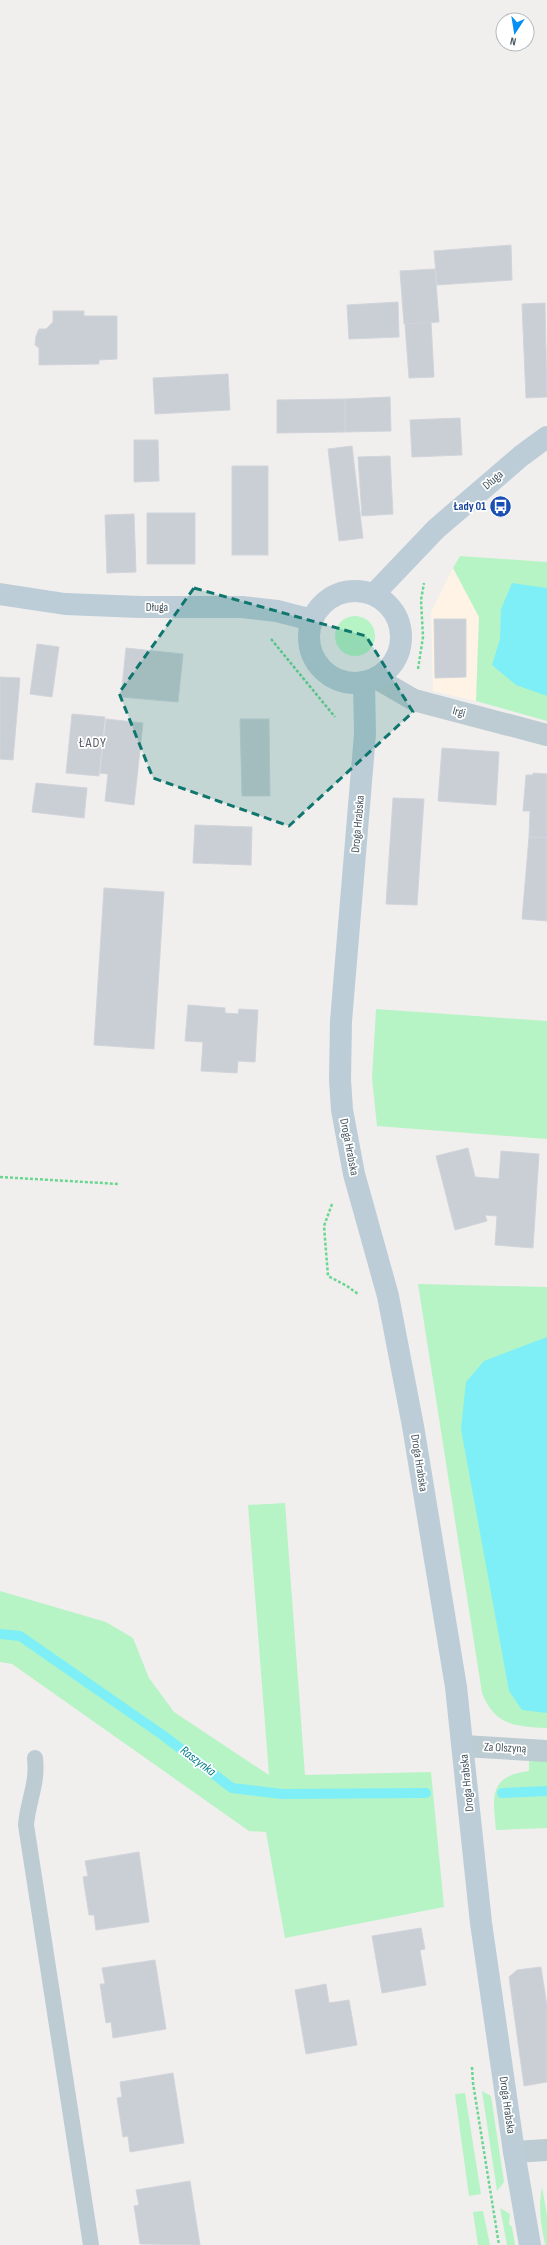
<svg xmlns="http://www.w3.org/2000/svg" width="547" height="2245" font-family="'Sofia Sans Condensed',sans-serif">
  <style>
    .commercial { fill: #fef3e4 }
    .green { fill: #b6f4c5 }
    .water { fill: #7eeff7 }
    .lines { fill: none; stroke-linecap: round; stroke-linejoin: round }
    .stream { stroke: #7eeff7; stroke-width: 10 }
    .building { fill: #c9cfd4; stroke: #d1d5db }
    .path { stroke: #6ad791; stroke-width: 2.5; stroke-dasharray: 3 2; stroke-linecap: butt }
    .lane { stroke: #bcccd2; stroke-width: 16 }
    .street { stroke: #bcccd2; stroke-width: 22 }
    .secondary { stroke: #bccdd8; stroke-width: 22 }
    .marked { fill: #0f766e; fill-opacity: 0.2; stroke: #0f766e; stroke-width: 3; stroke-dasharray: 8 5; stroke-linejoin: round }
    .labels { text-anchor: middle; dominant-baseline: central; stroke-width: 3.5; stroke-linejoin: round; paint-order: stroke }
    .street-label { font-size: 12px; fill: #44555e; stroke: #fff }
    .transit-label { font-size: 12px; font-weight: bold; fill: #164399; stroke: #fff; text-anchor: end }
    .water-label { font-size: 13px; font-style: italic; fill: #04838c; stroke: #fff }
    .quarter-label { font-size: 14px; letter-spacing: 1px; fill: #5a6064; stroke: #fff }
  </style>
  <rect width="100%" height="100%" fill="#f1eeee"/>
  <path class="commercial" d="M453 568 479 617 476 701 433 691 431 612Z"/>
  <g class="green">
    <path d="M460 556 547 562V721L476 701 479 617 453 568Z"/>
    <circle cx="355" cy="636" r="20"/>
    <path d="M376 1009 547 1021V1139L377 1126 372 1078Z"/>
    <path d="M418 1284 547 1287V1728C515 1726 495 1726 482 1693Z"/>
    <path d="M285 1503 305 1775 431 1772 444 1907 285 1938 266 1832 249 1831 12 1664 0 1662V1591L106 1622 133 1638 149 1678 174 1712 269 1775 248 1505Z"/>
    <path d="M529 1761H547V1828L496 1830C493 1797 488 1776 529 1771Z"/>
    <path d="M482 2091 491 2096 504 2182 497 2191Z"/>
    <path d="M465 2093 481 2194 469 2196 455 2094Z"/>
    <path d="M542 2187 547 2215V2245H545C541 2225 538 2207 542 2187Z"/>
    <path d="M500 2208 510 2214 509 2224 512 2227 515 2245H507Z"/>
    <path d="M483 2211 490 2245H478L473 2212Z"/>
  </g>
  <g class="water">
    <path d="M512 583 547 588V696L516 685 492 665 500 639 501 609Z"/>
    <path d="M547 1337V1713L522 1710 509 1691 461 1429 466 1382 484 1361Z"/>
  </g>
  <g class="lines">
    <g class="stream">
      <path d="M0 1634 20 1636 164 1736 232 1788 282 1794 426 1793"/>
      <path d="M502 1793 547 1791"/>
    </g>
  </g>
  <g class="building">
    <path d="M511 245 512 280 437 285 434 251Z"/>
    <path d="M435 269 439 322 404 324 400 271Z"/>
    <path d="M398 302 399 337 349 339 347 305Z"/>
    <path d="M545 303 547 397 526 398 522 304Z"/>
    <path d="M53 311H84V316H117V359L99 360V364L39 365V348L35 345 36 336 39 329H46L53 322Z"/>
    <path d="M431 322 434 377 409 378 405 324Z"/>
    <path d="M228 374 230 410 155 414 153 378Z"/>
    <path d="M390 397 391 431 345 432V399Z"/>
    <path d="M345 399V432L277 433V400Z"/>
    <path d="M460 418 462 455 412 457 410 420Z"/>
    <path d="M134 440H158L159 481 134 482Z"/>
    <path d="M352 446 363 538 339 541 328 449Z"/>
    <path d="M390 456 393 514 362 516 358 457Z"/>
    <rect x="232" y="466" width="36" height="89"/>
    <rect x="147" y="513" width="48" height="51"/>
    <path d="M134 514 136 572 107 573 105 515Z"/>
    <path d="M434 619H466V677L435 678Z"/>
    <path d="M37 644 59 647 52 697 30 694Z"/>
    <path d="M126 648 183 654 178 702 121 697Z"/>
    <path d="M0 677 20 678 13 760 0 759Z"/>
    <path d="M72 714 105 717 99 776 66 773Z"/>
    <path d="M106 719 143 723 134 805 105 801 108 774 100 773Z"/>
    <path d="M240 719H269L270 796H242Z"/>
    <path d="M442 748 499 752 496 805 438 801Z"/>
    <path d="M533 773 547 774V838L529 837 530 811H523L526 775H533Z"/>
    <path d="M36 783 87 788 84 818 32 812Z"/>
    <path d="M393 798 424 799 417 905 386 904Z"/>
    <path d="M195 825 252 827 251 865 193 863Z"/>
    <path d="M529 837 547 838V921L522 919Z"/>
    <path d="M104 888 164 892 154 1049 94 1045Z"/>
    <path d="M188 1005 225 1008V1013L238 1014 239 1009 258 1010 255 1062 238 1061 237 1073 201 1071 203 1042 185 1041Z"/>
    <path d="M468 1148 475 1177 499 1179 501 1151 539 1154 533 1248 495 1245 497 1216 485 1215 487 1221 455 1230 436 1156Z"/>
    <path d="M139 1852 149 1922 96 1930 94 1915H89L83 1877 88 1876 85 1861Z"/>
    <path d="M421 1928 425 1949 420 1950 426 1985 382 1993 372 1936Z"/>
    <path d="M155 1960 166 2029 113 2038 111 2022 106 2023 100 1984H105L102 1968Z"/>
    <path d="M541 1967 547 2006V2082L524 2086 509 1977 517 1970Z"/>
    <path d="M326 1984 329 2003 349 2000 357 2045 306 2054 295 1990Z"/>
    <path d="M173 2073 184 2143 130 2152 128 2136 123 2137 117 2098 122 2097 120 2082Z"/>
    <path d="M190 2181 200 2245 140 2244 134 2206 139 2205 136 2190Z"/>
  </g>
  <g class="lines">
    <g class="path">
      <path d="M271 639 335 717"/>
      <path d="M418 669 423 637 421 600 424 583"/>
      <path d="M0 1177 119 1184"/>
      <path d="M332 1204 324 1226 328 1276 347 1286 358 1294"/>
      <path d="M472 2067 473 2083 499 2245"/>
    </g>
    <path class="lane" d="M35 1758C38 1784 28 1800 26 1825L91 2245"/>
    <g class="street">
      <path d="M376 678 414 700 547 735"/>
      <path d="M463 1746 547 1751"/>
      <path d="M514 2152 547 2150"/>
    </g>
    <g class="secondary">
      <circle cx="355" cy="637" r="46"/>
      <path d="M0 594 65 604 140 607H242L277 611 312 620"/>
      <path d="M374 594 436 529 521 456 547 437"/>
      <path d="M364 682 365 734 341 1021 340 1080 342 1110 354 1174 388 1296 413 1426 456 1687 481 1923 514 2152 530 2245"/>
    </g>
  </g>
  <path class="marked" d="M194 588 366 636 413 712 289 826 153 778 119 693Z"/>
  <defs>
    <symbol id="bus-disc" viewBox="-11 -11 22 22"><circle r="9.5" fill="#1a4fb4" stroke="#fff"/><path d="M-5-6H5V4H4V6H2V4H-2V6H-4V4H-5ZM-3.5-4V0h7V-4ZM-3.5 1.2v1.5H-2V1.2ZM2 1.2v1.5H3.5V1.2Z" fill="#fff"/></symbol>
  </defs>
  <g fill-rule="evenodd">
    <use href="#bus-disc" x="488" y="494" width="25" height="25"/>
  </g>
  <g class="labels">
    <g class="street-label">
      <text transform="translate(493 480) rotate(-40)">Długa</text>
      <text x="157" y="607">Długa</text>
      <text transform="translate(459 712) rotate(15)">Irgi</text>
      <text transform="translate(358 824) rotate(-85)">Droga Hrabska</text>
      <text transform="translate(349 1147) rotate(79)">Droga Hrabska</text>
      <text transform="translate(419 1463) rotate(81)">Droga Hrabska</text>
      <text transform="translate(505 1748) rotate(3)">Za Olszyną</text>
      <text transform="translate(467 1783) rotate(-96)">Droga Hrabska</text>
      <text transform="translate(507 2105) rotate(82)">Droga Hrabska</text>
    </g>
    <g class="transit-label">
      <text x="486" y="506">Łady 01</text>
    </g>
    <g class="water-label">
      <text transform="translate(198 1761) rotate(37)">Raszynka</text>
    </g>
    <g class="quarter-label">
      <text x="93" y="742">ŁADY</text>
    </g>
  </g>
  <g transform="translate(515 32) rotate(192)"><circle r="19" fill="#ffffff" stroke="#b4bbbf"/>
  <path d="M0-3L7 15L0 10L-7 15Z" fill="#0290f6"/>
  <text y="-6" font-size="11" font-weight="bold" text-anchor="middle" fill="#44555e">N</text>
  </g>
</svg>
